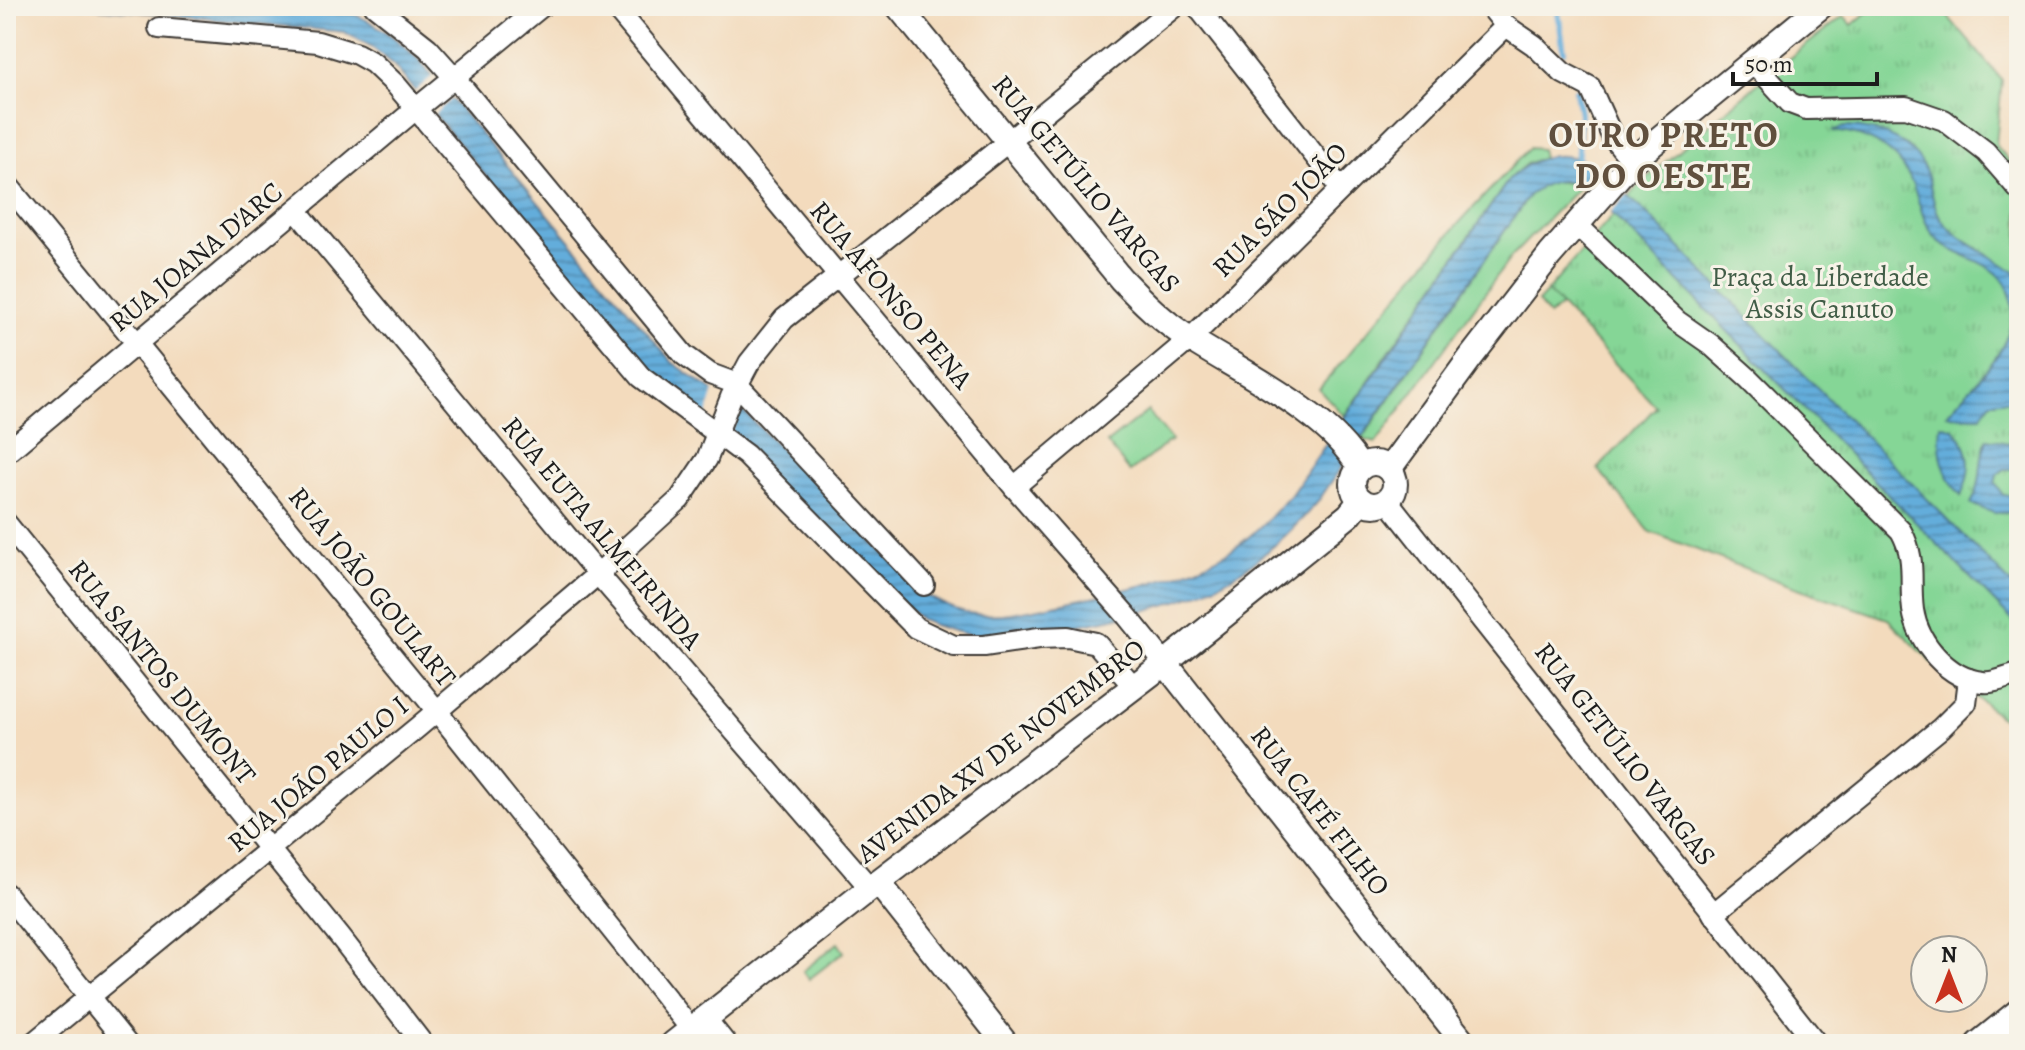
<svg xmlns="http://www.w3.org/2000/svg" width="2025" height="1050" font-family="Alegreya,serif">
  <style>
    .grass { fill: #85d696; stroke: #507959; stroke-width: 2 }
    .park { fill: url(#park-tufts); stroke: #507959; stroke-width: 2 }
    .water { fill: url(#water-rules); stroke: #40647c; stroke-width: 2 }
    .pier { fill: #f3dbbd }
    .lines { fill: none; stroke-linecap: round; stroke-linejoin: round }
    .stream { stroke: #64addb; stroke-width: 6 }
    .minor-casing { stroke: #3c3934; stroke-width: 24 }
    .tertiary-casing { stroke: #3c3934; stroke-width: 28 }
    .minor { stroke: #fff; stroke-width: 20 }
    .tertiary { stroke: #fff; stroke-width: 24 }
    .labels { text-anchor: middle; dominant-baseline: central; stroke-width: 6; stroke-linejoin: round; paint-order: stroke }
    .street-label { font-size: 28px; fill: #1c1c1c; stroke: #f7f3e8 }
    .park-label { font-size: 28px; fill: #415d47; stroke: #f7f3e8 }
    .district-label { font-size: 36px; font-weight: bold; letter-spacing: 2px; fill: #604f3d; stroke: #f7f3e8 }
  </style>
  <defs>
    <pattern id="park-tufts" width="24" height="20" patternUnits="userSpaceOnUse" patternTransform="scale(2)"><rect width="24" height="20" fill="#85d696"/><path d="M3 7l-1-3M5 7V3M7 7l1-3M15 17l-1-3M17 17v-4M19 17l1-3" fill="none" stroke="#72b781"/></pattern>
    <pattern id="water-rules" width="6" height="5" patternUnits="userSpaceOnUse" patternTransform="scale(2)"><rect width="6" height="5" fill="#64addb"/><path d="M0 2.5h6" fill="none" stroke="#528cb1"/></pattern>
  </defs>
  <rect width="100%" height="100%" fill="#f7f3e8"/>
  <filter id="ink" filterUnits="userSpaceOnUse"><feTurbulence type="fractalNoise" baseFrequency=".0125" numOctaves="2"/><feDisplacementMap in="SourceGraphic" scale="16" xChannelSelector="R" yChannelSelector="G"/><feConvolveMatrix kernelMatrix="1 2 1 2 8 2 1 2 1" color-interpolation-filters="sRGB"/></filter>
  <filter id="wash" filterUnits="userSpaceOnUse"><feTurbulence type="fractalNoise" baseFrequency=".006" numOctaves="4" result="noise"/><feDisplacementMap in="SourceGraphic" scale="32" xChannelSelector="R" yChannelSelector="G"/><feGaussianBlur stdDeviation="1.8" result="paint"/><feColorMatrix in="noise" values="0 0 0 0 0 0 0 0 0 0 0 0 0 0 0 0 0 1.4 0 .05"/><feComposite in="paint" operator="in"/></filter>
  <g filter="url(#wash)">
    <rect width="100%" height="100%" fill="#f3dbbd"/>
    <g class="grass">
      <path d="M1529 148 1541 149 1543 157 1526 164 1510 178 1344 416 1319 389 1459 223Z"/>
      <path d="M1555 181 1581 185 1511 257 1376 443 1362 439 1530 194 1542 185Z"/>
      <path d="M1552 287 1570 298 1549 316 1538 302Z"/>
      <path d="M1148 411 1171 440 1130 472 1107 443Z"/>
      <path d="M838 943 844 952 809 979 803 971Z"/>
    </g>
    <path class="park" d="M1871 6H1939L2002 80 1996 145 2019 173V733L1983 702 1960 690 1888 619 1789 585 1650 532 1598 469 1656 407 1547 291 1642 182 1775 69 1844 16 1852 25 1872 8Z"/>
    <g class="water">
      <path d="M78 6H317C360 10 388 30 418 59L672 362 746 414 925 595C941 603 958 612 976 614 1006 617 1038 608 1068 602 1121 591 1178 580 1226 553 1251 539 1270 516 1290 496L1510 178C1529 161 1549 151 1576 158 1607 167 1685 253 1711 280 1814 384 1916 489 2019 592V627L1621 223C1593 195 1571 162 1530 194L1316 504C1289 533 1267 555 1233 576 1181 607 1112 619 1052 630 1037 632 1020 637 1004 638 974 638 948 631 921 620L653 377 392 63 369 45 344 32Z"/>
      <path d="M1845 127C1879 127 1919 143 1929 180 1933 197 1934 213 1947 226 1967 247 1997 256 2019 276V349C2014 365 2019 390 2019 408 2011 398 2001 398 1990 403L1981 416 1960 417 1947 414C1973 384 2015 349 2012 306 2009 257 1957 263 1934 236 1924 223 1920 206 1915 191 1903 152 1870 134 1832 131Z"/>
      <path d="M1941 425 1954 429C1973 451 1972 471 1961 496 1943 474 1937 453 1941 425Z"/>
      <path d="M2019 436V472L2013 469H2004L1997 475 1995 483 2003 495 2013 496 2019 492V512L1994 513 1971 504C1985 478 1977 463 1987 439L2008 443Z"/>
    </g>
    <g class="pier">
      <path d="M435 74 454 97 432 116 413 93Z"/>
      <path d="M1599 169 1627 195 1609 214 1582 188Z"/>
      <path d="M715 388 741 406 731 434 706 418Z"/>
    </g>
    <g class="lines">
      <g class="stream">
        <path d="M1557 6 1564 51"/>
        <path d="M1576 91 1580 114 1577 167"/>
      </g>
    </g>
  </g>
  <g filter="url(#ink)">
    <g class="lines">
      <defs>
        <g id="minor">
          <path d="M375 6 428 48 454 77 684 355 710 374 737 384 924 585"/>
          <path d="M614 6 1014 487 1127 616 1165 663"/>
          <path d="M1197 6 1341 189"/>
          <path d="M1490 6 1506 26 1534 45 1563 73 1590 87 1612 136 1632 161"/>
          <path d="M159 28 318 42 357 54 373 63 396 85 641 377 746 455 916 628 954 646H984L1039 638 1068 637 1096 643 1134 687"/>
          <path d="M1752 61 1790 103 1806 109 1906 107 1944 120 1986 152 2019 190"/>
          <path d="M6 183 437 711 691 1029"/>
          <path d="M296 210 598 574 870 888"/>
          <path d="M1576 224 1677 321 1710 344 1748 378 1901 531C1917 560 1909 579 1913 610 1918 643 1948 679 1983 682 1994 684 2008 676 2019 674"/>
          <path d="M6 453 417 108 542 6"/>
          <path d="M1014 487 1190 339 1506 26"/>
          <path d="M1387 500 1817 1044"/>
          <path d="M6 523 341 938 423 1044"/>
          <path d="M6 894 127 1044"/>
          <path d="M1713 914 1941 728 1966 703 1969 679"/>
          <path d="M705 1018 726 1044"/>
          <path d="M32 1044 418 727 598 574 680 499 707 459 731 397 749 363 784 319 1009 141 1175 6"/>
        </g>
        <g id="tertiary">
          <path d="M898 6 1121 279C1142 301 1163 322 1190 339 1243 373 1329 413 1360 468"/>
          <circle cx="1374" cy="484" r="21"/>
          <path d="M1389 469 1471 357 1550 255 1632 161 1821 6"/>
          <path d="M1165 663 1465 1044"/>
          <path d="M878 882 1006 1044"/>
          <path d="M673 1044 878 882 1165 663 1349 515 1361 500"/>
          <path d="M1978 1044 2019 1011"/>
        </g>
      </defs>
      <use href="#minor" class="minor-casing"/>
      <use href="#tertiary" class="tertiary-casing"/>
      <use href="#minor" class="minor"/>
      <use href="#tertiary" class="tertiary"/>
    </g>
  </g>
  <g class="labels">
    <g class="street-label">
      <text transform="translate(1086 184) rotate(50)">RUA GETÚLIO VARGAS</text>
      <text transform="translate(1280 210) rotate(-45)">RUA SÃO JOÃO</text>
      <text transform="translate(196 257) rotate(-40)">RUA JOANA D'ARC</text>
      <text transform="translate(891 295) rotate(50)">RUA AFONSO PENA</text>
      <text transform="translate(602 533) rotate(50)">RUA EUTA ALMEIRINDA</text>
      <text transform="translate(372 587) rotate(51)">RUA JOÃO GOULART</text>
      <text transform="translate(162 672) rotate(51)">RUA SANTOS DUMONT</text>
      <text transform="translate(1001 751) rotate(-37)">AVENIDA XV DE NOVEMBRO</text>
      <text transform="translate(1625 754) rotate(52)">RUA GETÚLIO VARGAS</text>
      <text transform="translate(318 774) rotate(-40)">RUA JOÃO PAULO I</text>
      <text transform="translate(1320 811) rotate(52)">RUA CAFÉ FILHO</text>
    </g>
    <g class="park-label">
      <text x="1820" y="277">Praça da Liberdade<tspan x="1820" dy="32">Assis Canuto</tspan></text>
    </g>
    <g class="district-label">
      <text x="1664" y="134">OURO PRETO<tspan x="1664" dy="41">DO OESTE</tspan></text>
    </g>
  </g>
  <rect width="2025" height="1050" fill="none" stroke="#f7f3e8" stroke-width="32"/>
  <g transform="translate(1949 974)"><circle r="38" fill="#f7f3e8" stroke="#9f9d96" stroke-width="2"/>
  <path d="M0-6L14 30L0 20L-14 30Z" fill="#c8321e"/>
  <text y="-12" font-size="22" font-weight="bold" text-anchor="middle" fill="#1c1c1c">N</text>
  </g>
  <path d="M1733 72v12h144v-12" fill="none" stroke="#1c1c1c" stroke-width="4"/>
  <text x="1745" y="72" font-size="24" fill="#1c1c1c" stroke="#f7f3e8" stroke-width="6" paint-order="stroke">50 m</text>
</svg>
